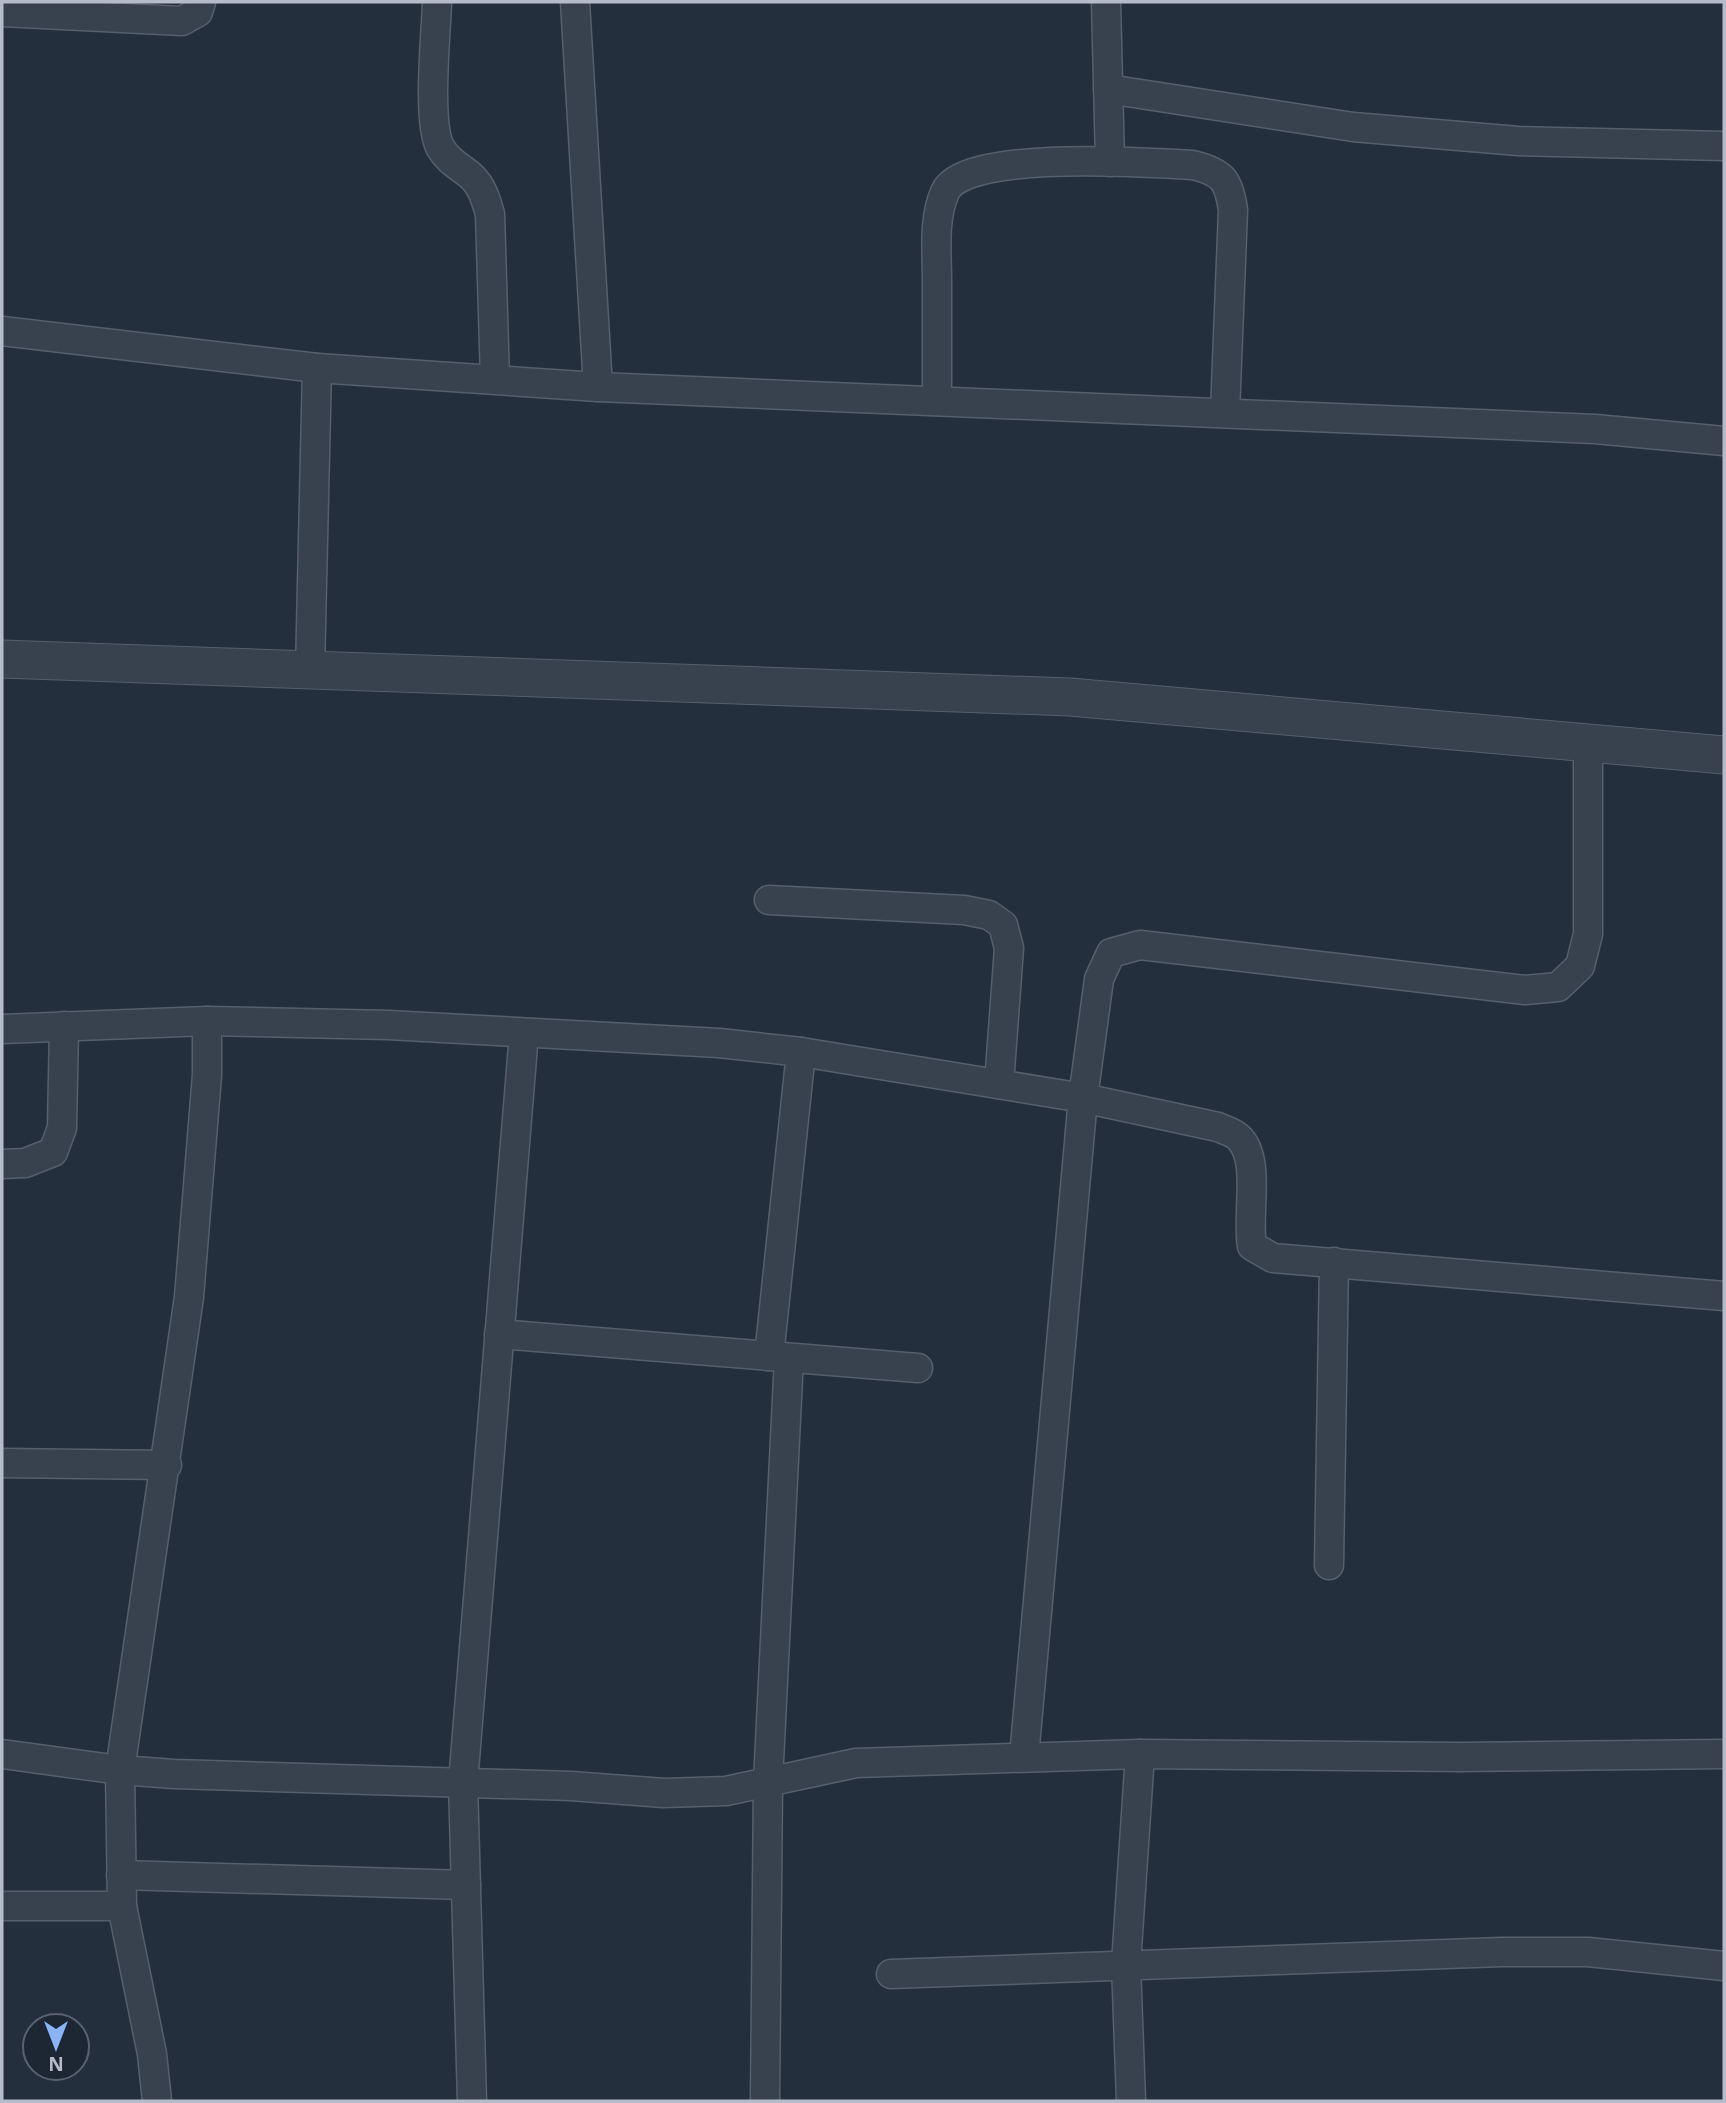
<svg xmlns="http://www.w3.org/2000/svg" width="1726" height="2103" font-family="'Noto Sans',sans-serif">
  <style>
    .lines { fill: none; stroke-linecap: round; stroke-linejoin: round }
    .minor-casing { stroke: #565f6c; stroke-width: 31 }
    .tertiary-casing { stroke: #565f6c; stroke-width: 39 }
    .minor { stroke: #38414e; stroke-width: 28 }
    .tertiary { stroke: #38414e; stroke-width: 37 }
  </style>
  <rect width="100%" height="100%" fill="#242f3e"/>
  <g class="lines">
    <defs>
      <g id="minor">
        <path d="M437 2C436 34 427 121 440 147 448 161 459 166 471 176 482 186 486 200 490 214L495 379"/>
        <path d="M575 2 598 387"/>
        <path d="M1106 2 1110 162"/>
        <path d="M2 12 182 21 198 12 201 2"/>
        <path d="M1108 89 1353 127 1518 141 1724 146"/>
        <path d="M2 331 317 368 598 387 1595 429 1724 441"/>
        <path d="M937 399C937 360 937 321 937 282 937 252 933 219 945 192 964 149 1150 163 1193 165 1222 172 1229 180 1233 210L1225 412"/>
        <path d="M310 670 317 368"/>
        <path d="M1588 742V934L1580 966 1558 987 1525 990 1140 945 1111 953 1099 979 1083 1098 1218 1127C1224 1130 1233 1132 1238 1137 1262 1158 1246 1216 1252 1246L1273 1258 1724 1296"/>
        <path d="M769 900 964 910 989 915 1003 925 1009 948 999 1084"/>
        <path d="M2 1029 207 1021 388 1025 719 1043 801 1052 1083 1098 1024 1757"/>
        <path d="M2 1164 25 1163 53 1152 62 1128 64 1026"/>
        <path d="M499 1334 918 1368"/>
        <path d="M769 1356 801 1052"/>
        <path d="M2 1463 167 1465"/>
        <path d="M1329 1565 1334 1262"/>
        <path d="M2 1754 120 1770 174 1774 571 1786 664 1793 726 1791 856 1763 1140 1754 1461 1757 1724 1754"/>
        <path d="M121 1875 466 1885"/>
        <path d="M2 1906H122"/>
        <path d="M891 1974 1502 1952H1588L1724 1966"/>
        <path d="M157 2101 152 2054 122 1906 120 1770 189 1297 207 1075V1021"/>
        <path d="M472 2101 463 1783 524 1033"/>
        <path d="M765 2101 768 1782 789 1358"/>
        <path d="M1131 2101 1126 1964 1140 1754"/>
      </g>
      <path id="tertiary" d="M2 659 1070 697 1724 755"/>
    </defs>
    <use href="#minor" class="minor-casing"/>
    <use href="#tertiary" class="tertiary-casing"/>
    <use href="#minor" class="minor"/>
    <use href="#tertiary" class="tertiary"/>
  </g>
  <rect width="1726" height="2103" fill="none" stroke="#b4bcc9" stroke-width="7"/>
  <g transform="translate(56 2047) rotate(180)"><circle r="33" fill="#1d2633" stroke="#59626f" stroke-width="2"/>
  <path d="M0-5L12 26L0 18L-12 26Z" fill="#8ab4f8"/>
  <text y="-10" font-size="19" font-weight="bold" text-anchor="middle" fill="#b4bcc9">N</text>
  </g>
</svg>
